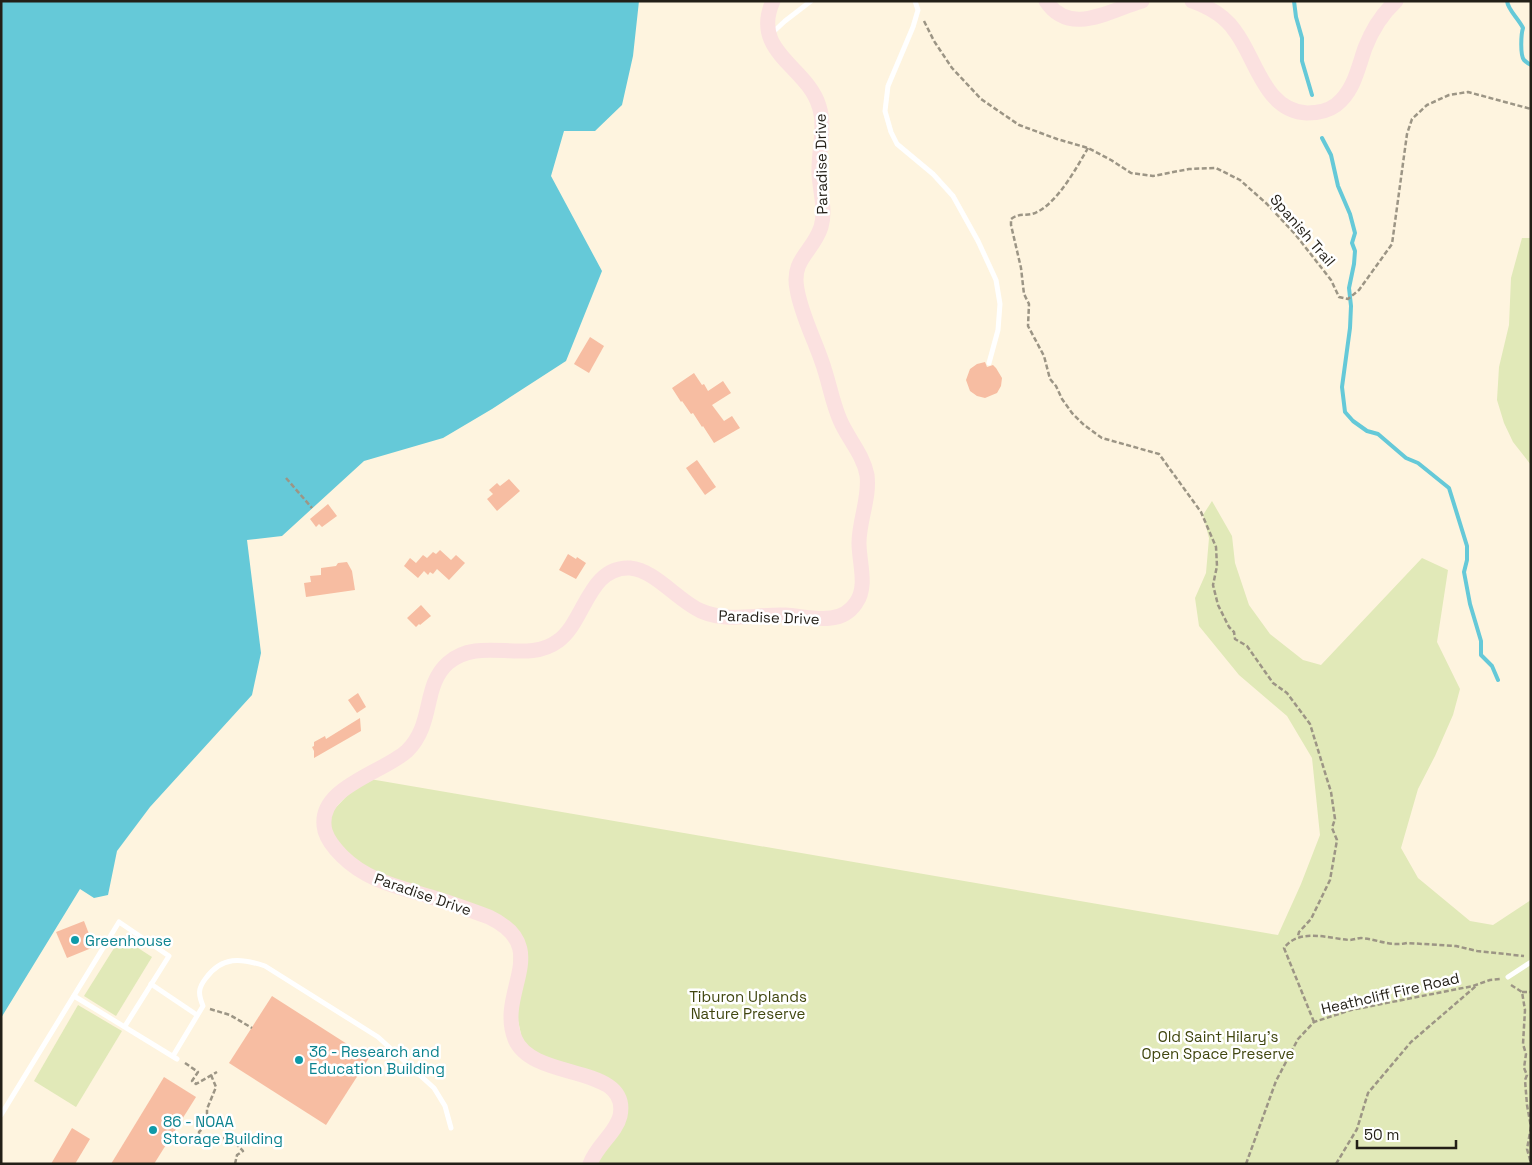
<svg xmlns="http://www.w3.org/2000/svg" width="1532" height="1165" font-family="'Space Grotesk',sans-serif">
  <style>
    .green { fill: #e1e9b8 }
    .water { fill: #65c9d8 }
    .lines { fill: none; stroke-linecap: round; stroke-linejoin: round }
    .stream { stroke: #65c9d8; stroke-width: 4 }
    .building { fill: #f7bda2 }
    .path { stroke: #9c9585; stroke-width: 2.5; stroke-dasharray: 5 2.5; stroke-linecap: butt }
    .lane { stroke: #fff; stroke-width: 5 }
    .secondary { stroke: #fbe1e0; stroke-width: 15 }
    .culture-dot { fill: #0f9aa8; stroke: #fff; stroke-width: 2 }
    .labels { text-anchor: middle; dominant-baseline: central; stroke-width: 5; stroke-linejoin: round; paint-order: stroke }
    .street-label { font-size: 15px; fill: #231f17; stroke: #fff }
    .culture-label { font-size: 15px; fill: #0d838f; stroke: #fff; text-anchor: start }
    .park-label { font-size: 15px; fill: #40460f; stroke: #fff }
  </style>
  <rect width="100%" height="100%" fill="#fef4df"/>
  <g class="green">
    <path d="M1522 238H1531V465L1513 442 1504 423 1497 400 1499 367 1509 325 1511 278Z"/>
    <path d="M1212 501 1232 536 1235 563 1249 605 1270 634 1303 660 1321 665 1422 558 1448 570 1437 642 1460 689 1453 715 1435 756 1418 789 1401 848 1418 878 1470 921 1493 925 1531 900V1164H590L614 1128 618 1097 525 1053 513 997 514 934 350 863 324 820 364 778 1278 935 1301 884 1320 835 1312 758 1287 716 1239 675 1199 626 1195 598 1206 573 1209 538 1203 515Z"/>
    <path d="M121 937 152 957 116 1016 84 996Z"/>
    <path d="M78 1005 122 1031 76 1107 34 1081Z"/>
  </g>
  <path class="water" d="M1 1H639L633 56 622 105 595 131H564L551 176 602 271 566 361 492 409 443 438 364 461 282 536 247 540 261 653 252 695 150 807 117 851 108 895 94 898 80 889 1 1018Z"/>
  <g class="lines">
    <g class="stream">
      <path d="M1294 1 1296 17 1302 38V61L1312 95"/>
      <path d="M1507 1C1508 10 1518 18 1523 28 1521 34 1520 55 1524 60 1526 62 1529 64 1531 65"/>
      <path d="M1322 138 1331 155 1338 186 1350 214 1355 233 1352 243 1355 251 1354 264 1349 288 1351 306 1350 328 1342 387 1345 412 1353 421 1367 431 1378 434 1406 458 1418 463 1449 488 1467 546V560L1464 572 1470 604 1481 641V655L1492 666 1498 680"/>
    </g>
  </g>
  <g class="building">
    <path d="M590 337 604 346 589 373 574 364Z"/>
    <path d="M985 362 987 367 993 365 996 368 1002 378 1001 386 997 393 985 398 977 396 970 391 966 380 970 369 977 364Z"/>
    <path d="M694 373 702 385 704 384 708 391 723 381 731 393 712 405 724 421 732 416 740 428 714 443 703 426 702 427 693 413 691 414 682 401 681 402 672 388Z"/>
    <path d="M697 460 716 487 705 495 686 468Z"/>
    <path d="M509 479 520 491 497 511 487 499 493 494 489 490 497 483 500 486Z"/>
    <path d="M328 504 337 516 322 527 319 524 316 527 310 519Z"/>
    <path d="M440 550 451 560 456 555 465 563 449 580 437 569 433 574 430 572 428 575 424 571 418 578 404 566 410 558 416 563 423 555 427 558 433 552 436 554Z"/>
    <path d="M568 554 576 559 577 557 586 563 576 579 559 570Z"/>
    <path d="M347 562 352 571 355 590 306 597 304 583 311 582 310 576 321 575V568L336 566 338 563Z"/>
    <path d="M421 605 431 616 420 625 419 624 416 627 407 618Z"/>
    <path d="M358 693 366 707 357 713 348 700Z"/>
    <path d="M360 718 361 731 314 758V751L312 747 314 746V742L325 736 326 739Z"/>
    <path d="M84 921 94 947 67 958 56 932Z"/>
    <path d="M272 996 369 1058 326 1125 229 1063Z"/>
    <path d="M164 1077 196 1097 154 1164H111Z"/>
    <path d="M72 1128 90 1139 75 1164H51Z"/>
  </g>
  <g class="lines">
    <g class="path">
      <path d="M924 21 934 41 952 68 981 99 1019 125 1057 139 1088 148 1111 160 1131 173 1153 176 1189 169 1216 168 1240 180 1267 204 1295 234 1331 280 1339 297 1348 299 1359 290 1392 244 1407 134 1412 119 1427 105 1449 95 1468 92 1531 109"/>
      <path d="M1088 148C1077 167 1058 202 1037 212 1029 217 1020 212 1011 219V225L1021 268 1024 294 1029 304 1028 326 1044 356 1050 379 1056 386 1062 399 1072 413 1084 425 1102 438 1159 454 1201 512 1216 547 1217 566 1213 585 1218 605 1229 627 1234 632 1235 639 1247 646 1273 683 1287 693 1310 724 1331 792 1335 819 1332 828 1337 840 1330 880 1311 919 1299 932 1298 936"/>
      <path d="M286 478 312 508"/>
      <path d="M1511 985 1522 992 1525 1010 1523 1044 1526 1054 1524 1068 1527 1075 1525 1080 1527 1105 1531 1127 1527 1149 1531 1163"/>
      <path d="M1522 992H1531"/>
      <path d="M210 1009 230 1015 252 1028"/>
      <path d="M1314 1022 1284 948C1299 928 1328 938 1349 940 1354 940 1357 938 1361 938 1377 939 1390 947 1407 943L1456 946 1477 951 1524 956"/>
      <path d="M185 1063 198 1072 192 1081 196 1084 217 1072"/>
      <path d="M211 1075 216 1087 207 1109V1124L199 1132V1142L230 1137 243 1151 237 1155 235 1164"/>
      <path d="M1246 1164 1276 1081 1298 1039 1314 1022 1351 1010 1473 986 1490 980 1501 979"/>
      <path d="M1336 1164 1357 1129 1368 1093 1411 1042 1476 986"/>
    </g>
    <g class="lane">
      <path d="M915 1 918 10 913 27 888 86 885 111 891 132 897 144 933 174 953 196 978 241 996 280 1000 304 998 330 989 363"/>
      <path d="M771 34 785 21 811 1"/>
      <path d="M1508 977 1531 962"/>
      <path d="M151 984 197 1015"/>
      <path d="M74 996 177 1059"/>
      <path d="M173 1056 203 1006C198 994 198 988 206 978 222 956 241 958 265 966L378 1037 434 1088 445 1106 451 1128"/>
      <path d="M1 1115 119 922 169 956 125 1026"/>
    </g>
    <g class="secondary">
      <path d="M1046 1C1070 37 1110 10 1142 1"/>
      <path d="M1192 1C1209 7 1225 16 1235 31 1256 58 1264 111 1307 113 1317 113 1328 111 1336 105 1354 91 1358 68 1365 48 1372 30 1382 14 1396 1"/>
      <path d="M590 1164C597 1145 616 1133 620 1116 631 1063 533 1082 515 1039 496 992 554 948 489 917 470 910 451 903 431 897 399 887 367 881 342 856 335 849 328 841 325 831 314 788 383 773 407 751 435 723 422 686 448 663 480 635 526 665 558 641 585 622 588 566 630 568 655 570 678 601 701 611 729 623 756 614 785 615 800 616 816 620 831 618 841 617 850 612 856 603 868 586 859 563 859 543 859 520 870 498 867 475 863 454 848 439 840 420 832 402 829 381 822 362 814 338 801 314 797 289 791 259 813 252 821 227 826 210 820 192 819 174 818 152 826 127 819 106 807 66 750 52 773 1"/>
    </g>
  </g>
  <g class="culture-dot">
    <circle cx="75" cy="940" r="5"/>
    <circle cx="299" cy="1060" r="5"/>
    <circle cx="153" cy="1130" r="5"/>
  </g>
  <g class="labels">
    <g class="street-label">
      <text transform="translate(821 164) rotate(-91)">Paradise Drive</text>
      <text transform="translate(1303 230) rotate(49)">Spanish Trail</text>
      <text transform="translate(769 617) rotate(2)">Paradise Drive</text>
      <text transform="translate(423 894) rotate(19)">Paradise Drive</text>
      <text transform="translate(1390 993) rotate(-13)">Heathcliff Fire Road</text>
    </g>
    <g class="culture-label">
      <text x="85" y="940">Greenhouse</text>
      <text x="309" y="1051">36 - Research and<tspan x="309" dy="17">Education Building</tspan></text>
      <text x="163" y="1121">86 - NOAA<tspan x="163" dy="17">Storage Building</tspan></text>
    </g>
    <g class="park-label">
      <text x="748" y="996">Tiburon Uplands<tspan x="748" dy="17">Nature Preserve</tspan></text>
      <text x="1218" y="1036">Old Saint Hilary's<tspan x="1218" dy="17">Open Space Preserve</tspan></text>
    </g>
  </g>
  <rect width="1532" height="1165" fill="none" stroke="#231f17" stroke-width="5"/>
  <path d="M1357 1140v8h99v-8" fill="none" stroke="#231f17" stroke-width="2.5"/>
  <text x="1364" y="1140" font-size="15" fill="#231f17" stroke="#ffffff" stroke-width="4" paint-order="stroke">50 m</text>
</svg>
